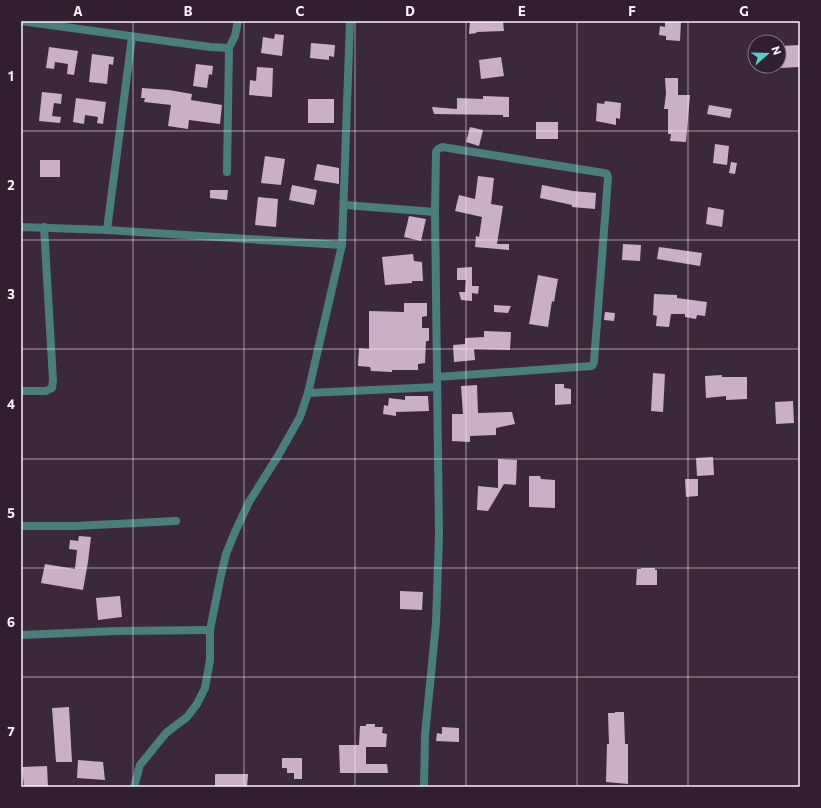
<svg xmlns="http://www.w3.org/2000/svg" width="821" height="808" font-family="Commissioner,sans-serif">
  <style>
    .building { fill: #c9b0c7 }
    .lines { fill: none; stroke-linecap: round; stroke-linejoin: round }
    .street { stroke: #487e7c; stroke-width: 8 }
    .grid { fill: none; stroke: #fef0fc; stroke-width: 1; stroke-opacity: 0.55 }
    .neatline { fill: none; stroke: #fef0fc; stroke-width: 1.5 }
    .grid-label { font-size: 13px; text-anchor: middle; font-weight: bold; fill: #fef0fc }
  </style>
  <rect width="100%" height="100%" fill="#3c283b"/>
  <g class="building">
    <path d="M470 21H503L504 31 476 32 477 33 469 34Z"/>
    <path d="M665 21H681L680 41 666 40V36L659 35 660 26 665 27Z"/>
    <path d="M275 34 284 35 282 56 261 53 263 37 274 39Z"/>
    <path d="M311 43 335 45 334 57 329 56V60L310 58Z"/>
    <path d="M800 45V67L780 68V46Z"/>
    <path d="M49 47 78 51 74 75 67 74 68 64 55 62 54 69 46 68Z"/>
    <path d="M92 54 114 57 113 65 109 64 107 84 89 82Z"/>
    <path d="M501 57 504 76 481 79 479 60Z"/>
    <path d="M196 64 213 66 212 75 209 74 207 88 193 86Z"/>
    <path d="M257 67 273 68 272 97 249 95 250 80 256 81Z"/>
    <path d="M665 78H678V95H690L686 142 670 141 671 134H668V109H664L666 94Z"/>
    <path d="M142 88 169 90 192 94 191 100 222 105 220 124 189 120 188 129 168 126 171 105 144 102 145 98H141Z"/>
    <path d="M42 92 62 94 61 104 54 103 52 116 61 117 60 123 39 121Z"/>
    <path d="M483 96 509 97V117H503V115L434 114 432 107 457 109V98L483 99Z"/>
    <path d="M76 98 106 102 103 124 97 123 98 117 85 115 84 124 73 122Z"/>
    <rect x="308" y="99" width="26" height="24"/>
    <path d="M605 101 621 103 620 119 616 118V125L596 121 597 103 604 104Z"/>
    <path d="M709 105 732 109 730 118 707 114Z"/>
    <rect x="536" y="122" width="22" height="17"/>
    <path d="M470 127 483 130 479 146 466 142Z"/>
    <path d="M715 144 729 146 727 165 713 163Z"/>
    <path d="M265 156 285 159 281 185 261 183Z"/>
    <rect x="40" y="160" width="20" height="17"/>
    <path d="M731 162 737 163 735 174 729 173Z"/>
    <path d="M317 164 339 168V184L314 180Z"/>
    <path d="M478 176 494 178 491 204 503 206 497 244H509V250L475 247 476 236 479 237 482 217 455 211 459 195 475 199Z"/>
    <path d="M292 185 317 190 314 205 289 200Z"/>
    <path d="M542 185 573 191 596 193 595 209 572 207V205L540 198Z"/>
    <path d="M210 190H228L227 200 210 198Z"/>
    <path d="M258 197 278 199 276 227 255 225Z"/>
    <path d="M708 207 724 210 722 227 706 224Z"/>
    <path d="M409 216 426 219 421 241 404 237Z"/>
    <path d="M623 244 641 245 640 261 622 260Z"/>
    <path d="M659 247 702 253 700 266 657 259Z"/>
    <path d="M413 254 414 261 422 262 423 281H412V283L385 285 382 257Z"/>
    <path d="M472 267V286H479L478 294 472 293V301L461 300 459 292H465L466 280H457V268Z"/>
    <path d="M538 275 558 279 554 302 552 301 548 327 529 324Z"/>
    <path d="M654 294 677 295V298L707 302 705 316 697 315 696 319 685 317V314H671L669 327 656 326 657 316 653 315Z"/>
    <path d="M404 303H427V316L422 317V328H429V341H426L425 363 418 364V370H392V372L371 371 370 367 358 366 359 348 369 349V311L404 312Z"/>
    <path d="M494 305 511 306 508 313 494 312Z"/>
    <path d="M605 312 615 313 614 321 604 320Z"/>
    <path d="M484 331 511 332 510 350 474 349 475 360 454 362 453 345 465 344V338L484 337Z"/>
    <path d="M653 373 665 374 663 412 651 411Z"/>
    <path d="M722 375V377H747V399L726 400V396L706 398 705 376Z"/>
    <path d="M555 384H564V388L571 389V404L555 405Z"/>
    <path d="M477 385 478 413 512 412 515 424 496 428V435L470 436V442L452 441V414H463L461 386Z"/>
    <path d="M405 396H428L429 411 396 412V416L383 414 384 405 388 406 389 398 405 400Z"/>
    <path d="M793 401 794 423 776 424 775 402Z"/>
    <path d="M713 457 714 475 697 476 696 458Z"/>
    <path d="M498 459 517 460 516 485 504 484 488 511 477 510 478 486 498 488Z"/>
    <path d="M529 476H540L541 479 555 480V508L529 507Z"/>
    <path d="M685 479H698V496L686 497Z"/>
    <path d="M79 536 91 537 88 562 83 590 41 583 45 564 75 569 77 550 69 549 70 540 78 541Z"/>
    <path d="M641 568H655V570H657V585H636L637 569H641Z"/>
    <path d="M400 591 423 592 422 610 400 609Z"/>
    <path d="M120 596 122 617 98 620 96 598Z"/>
    <path d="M69 707 72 762H56L52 708Z"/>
    <path d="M615 712H624V713L625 744H628V784L606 782 607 744H609L608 713H615Z"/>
    <path d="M366 724H375V727H383L382 733 387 734 386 747H366V764H387L388 773H340L339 745H359L360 726H366Z"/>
    <path d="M442 727 459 728V742L436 741 437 733 442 734Z"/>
    <path d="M282 758H302V779H294V773H287V768H282Z"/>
    <path d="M78 760 103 762 105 780 77 778Z"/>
    <path d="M47 766 48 787H24L22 767Z"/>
    <path d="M215 774H248L247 787H215Z"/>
  </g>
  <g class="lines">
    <g class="street">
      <path d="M21 21 210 47 229 48 235 36 238 21"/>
      <path d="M227 172 229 48"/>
      <path d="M345 205 435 212 439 535 436 623 425 735 424 787"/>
      <path d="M435 212 436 152 438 149 442 147 604 173 607 174 608 178 594 362 592 366 437 377"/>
      <path d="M21 227 107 230 342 245"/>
      <path d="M107 230 132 37"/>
      <path d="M21 391H46L52 388 53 380 44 227"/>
      <path d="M308 393 437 387"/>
      <path d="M21 526H75L176 521"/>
      <path d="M21 635 117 631 210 630"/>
      <path d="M134 787 140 765 166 733 187 717 197 704 205 688 210 660V630L221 575 226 554 235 532 249 502 278 456 300 417 308 393 342 245 350 21"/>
    </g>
  </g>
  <path class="grid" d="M133 21V787M244 21V787M355 21V787M466 21V787M577 21V787M688 21V787M21 131H800M21 240H800M21 349H800M21 459H800M21 568H800M21 677H800"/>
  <rect width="821" height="808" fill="none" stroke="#321e31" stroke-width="44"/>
  <g transform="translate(767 54) rotate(70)"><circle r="19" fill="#321e31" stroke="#847282"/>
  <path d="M0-3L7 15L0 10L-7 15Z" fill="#53cdca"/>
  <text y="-6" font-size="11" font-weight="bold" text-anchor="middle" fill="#fef0fc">N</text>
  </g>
  <rect x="22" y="22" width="777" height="764" class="neatline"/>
  <g class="grid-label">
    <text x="78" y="16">A</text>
    <text x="188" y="16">B</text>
    <text x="300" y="16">C</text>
    <text x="410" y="16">D</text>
    <text x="522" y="16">E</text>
    <text x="632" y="16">F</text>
    <text x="744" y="16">G</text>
    <text x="11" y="81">1</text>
    <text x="11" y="190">2</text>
    <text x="11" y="299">3</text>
    <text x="11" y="409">4</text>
    <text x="11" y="518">5</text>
    <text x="11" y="627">6</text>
    <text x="11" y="736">7</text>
  </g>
</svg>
